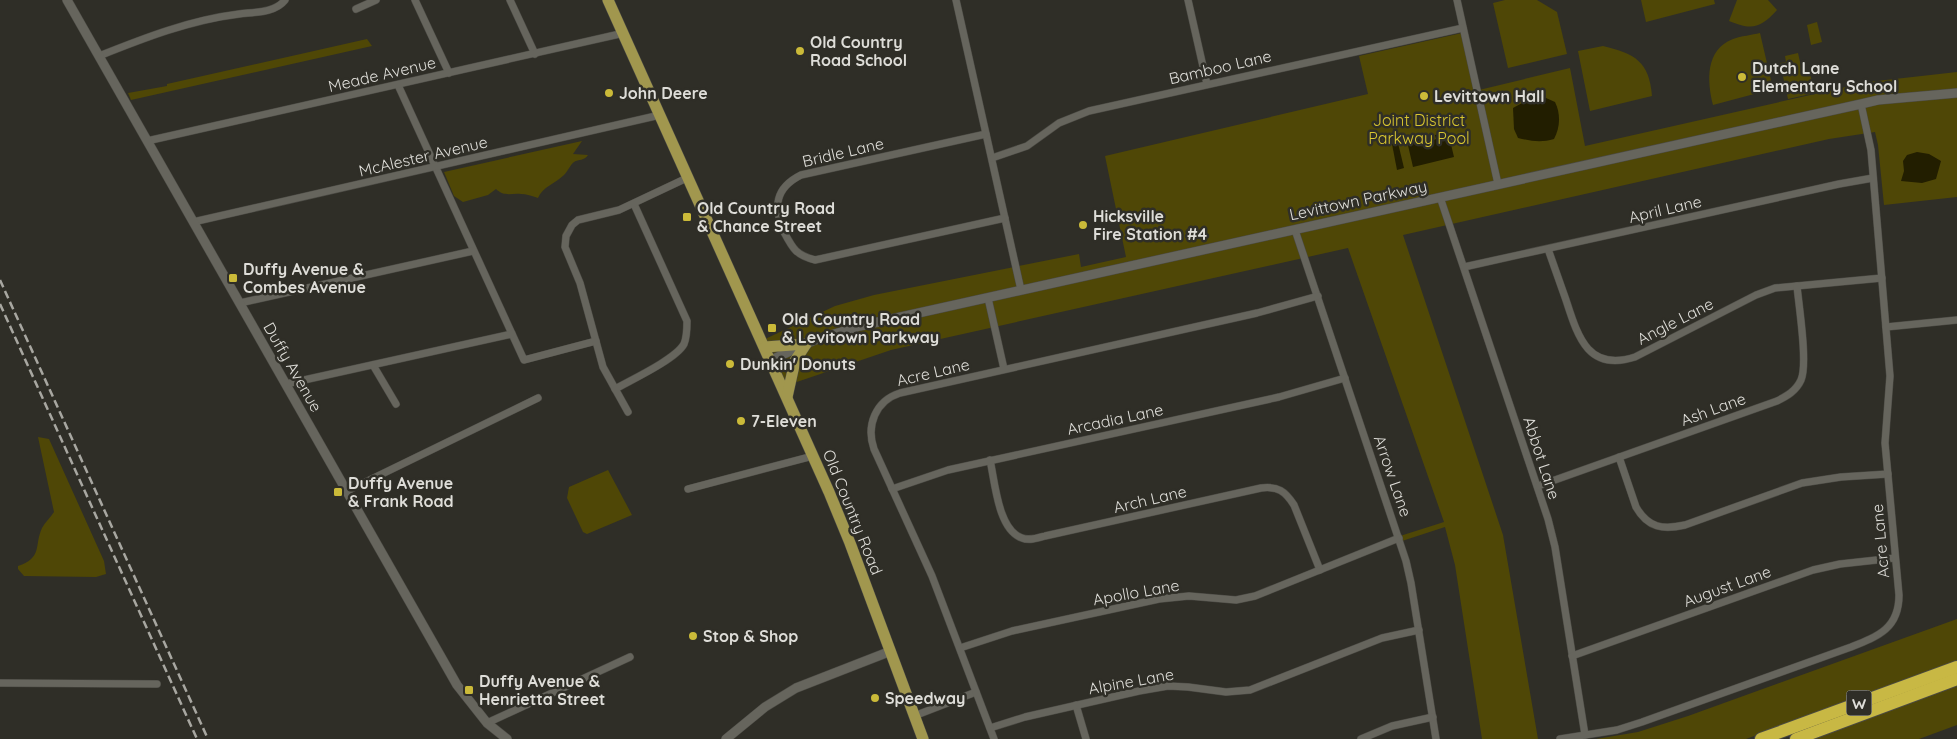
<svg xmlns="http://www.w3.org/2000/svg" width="1957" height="739" font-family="Quicksand,sans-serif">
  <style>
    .green { fill: #4f4706 }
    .water { fill: #221e00 }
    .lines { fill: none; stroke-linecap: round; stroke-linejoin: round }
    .minor-casing { stroke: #4b4a44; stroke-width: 8 }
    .tertiary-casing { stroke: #4b4a44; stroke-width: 10 }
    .primary-casing { stroke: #4b4a44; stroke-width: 12 }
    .motorway-casing { stroke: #4b4a44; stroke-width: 14 }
    .minor { stroke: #66655d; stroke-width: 7 }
    .tertiary { stroke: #66655d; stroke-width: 9 }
    .primary { stroke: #a1974e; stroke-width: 11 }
    .motorway { stroke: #c8b844; stroke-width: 12 }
    .rail { stroke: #a8a7a1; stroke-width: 2.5; stroke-dasharray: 8 4; stroke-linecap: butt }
    .poi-dot { fill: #cbba39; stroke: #2f2e27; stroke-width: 2 }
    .labels { text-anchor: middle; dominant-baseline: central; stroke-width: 5; stroke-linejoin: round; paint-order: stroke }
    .shield { fill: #2f2e27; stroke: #aaa8a3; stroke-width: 1 }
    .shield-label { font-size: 15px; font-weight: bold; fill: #deddd8 }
    .poi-label { font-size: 16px; font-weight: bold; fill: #deddd8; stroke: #2f2e27; text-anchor: start }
    .street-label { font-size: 16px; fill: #deddd8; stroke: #2f2e27 }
    .park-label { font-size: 16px; fill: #dac730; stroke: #2f2e27 }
  </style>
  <rect width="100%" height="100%" fill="#2f2e27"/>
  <g class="green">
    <path d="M1505 0H1537L1557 12 1567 54 1508 68 1493 3Z"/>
    <path d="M1641 0H1714L1715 4 1646 22Z"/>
    <path d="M1737 0H1768L1777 10C1760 29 1751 30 1729 21Z"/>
    <path d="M1817 22 1822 42 1811 45 1807 25Z"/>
    <path d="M1462 33 1479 90 1570 68 1585 146 1868 82 1957 72V197L1884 205 1878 145 1875 132 1829 139 1403 235 1503 535 1538 739H1482L1455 565 1445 527 1402 541 1400 536 1444 522 1348 248 891 350 785 386 763 340 835 306 874 295 1079 254 1081 267 1126 257 1105 156 1368 94 1359 56Z"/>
    <path d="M1760 33 1773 89 1713 105C1707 81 1705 50 1733 39 1741 36 1752 35 1760 33Z"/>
    <path d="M367 39 372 46 131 100 128 93 167 86V84Z"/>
    <path d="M1603 46C1635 54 1649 61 1652 96L1590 111 1578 51Z"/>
    <path d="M1798 53 1803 75 1810 74 1815 93 1788 99 1780 63 1786 62 1785 56Z"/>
    <path d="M582 141 573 154 588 155C584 161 579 159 574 162 570 165 568 171 564 175 556 183 542 187 538 198 532 196 526 194 521 194 511 193 504 197 496 189L488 195 463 202 454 196 444 172Z"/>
    <path d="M38 437 49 439 104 561 106 574 96 577 24 576 18 569V566C43 558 34 545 42 528 45 522 51 517 54 512Z"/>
    <path d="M608 470 632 515 587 534 583 532 567 498 569 487Z"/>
    <path d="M1957 619V661L1746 739H1596L1638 732 1688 716Z"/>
    <path d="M1957 683V725L1919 739H1811Z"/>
  </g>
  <g class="water">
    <path d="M1531 98H1546L1555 102C1561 114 1560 128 1554 139 1541 143 1531 141 1518 138L1514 129 1513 108Z"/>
    <path d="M1448 132 1454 157 1413 167 1407 141 1432 135 1434 140 1436 139 1435 135Z"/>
    <path d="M1398 143 1404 168 1397 170 1392 144Z"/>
    <path d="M1917 152 1929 154 1941 161 1936 179 1922 183 1901 181 1904 171 1903 161 1907 155Z"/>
  </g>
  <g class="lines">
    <defs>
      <g id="minor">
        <path d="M415 0 449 73"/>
        <path d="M510 0 535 54"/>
        <path d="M956 0 1021 290"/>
        <path d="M1188 0 1207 84"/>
        <path d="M1457 0 1498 184"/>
        <path d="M356 9 376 0"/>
        <path d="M99 56C144 38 190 20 239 14 254 12 275 13 285 0"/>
        <path d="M398 85 524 360 596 341"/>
        <path d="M986 134 801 175C775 188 773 207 784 232 793 249 796 255 815 260L1005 218"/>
        <path d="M147 141 624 33"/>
        <path d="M992 158 1027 146 1059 123 1089 111 1463 28"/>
        <path d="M1440 197 1548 519 1555 547 1585 735"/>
        <path d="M193 222 660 115"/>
        <path d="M1295 230 1406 561 1411 583 1436 739"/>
        <path d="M1548 249C1554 266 1560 283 1566 300 1578 337 1588 372 1635 357L1756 295 1775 288 1882 278"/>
        <path d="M1464 267 1839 184 1873 178"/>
        <path d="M988 298 1004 369"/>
        <path d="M240 303 473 251"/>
        <path d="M1886 327 1957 320"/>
        <path d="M373 365 396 404"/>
        <path d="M286 384 512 334"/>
        <path d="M615 389C631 380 676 359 684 344 687 337 687 329 687 321L634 204"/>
        <path d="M628 412 603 367 580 283 565 247 566 236 572 225 578 220 619 210 689 177"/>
        <path d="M1619 457 1636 507C1648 528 1663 530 1685 525L1802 483 1841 477 1888 474"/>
        <path d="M990 460C995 482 998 530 1022 538 1029 541 1038 538 1045 536L1261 488C1278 486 1285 491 1294 505L1320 570"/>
        <path d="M1538 486 1777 401C1787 396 1796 391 1801 380 1808 364 1799 307 1797 286"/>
        <path d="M688 489 813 456"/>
        <path d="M892 489 948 470 1279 397 1345 378"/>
        <path d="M347 491 538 398"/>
        <path d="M960 648 1012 631 1159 599 1189 596 1236 600 1255 596 1399 538"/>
        <path d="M1572 656 1813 570 1840 564 1895 558"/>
        <path d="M0 683 157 684"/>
        <path d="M1076 705 1086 739"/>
        <path d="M914 716 976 692"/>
        <path d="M487 723 630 657"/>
        <path d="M990 728 1025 717 1139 691 1168 686 1188 687 1226 692 1250 690 1382 638 1419 630"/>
        <path d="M994 739 932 576 874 449C866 426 875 401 900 393L1257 313 1318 296"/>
        <path d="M1361 739 1392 726 1433 717"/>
        <path d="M1560 739 1617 730 1642 722 1851 647C1879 636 1899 628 1899 595L1885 443 1890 376 1871 150 1861 104"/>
      </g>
      <g id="tertiary">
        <path d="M67 0 457 685 487 723 507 739"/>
        <path d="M771 360 815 340 860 326 1861 104 1878 100 1957 93"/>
        <path d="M726 739 765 707 796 688 891 651"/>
      </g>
      <g id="primary">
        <path d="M608 0 829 492 850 543 923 739"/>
        <path d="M765 347 806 344"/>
        <path d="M787 397 795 361 806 344"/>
      </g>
      <g id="motorway">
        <path d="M1761 739 1957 667"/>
        <path d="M1796 739 1957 679"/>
      </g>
    </defs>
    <use href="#minor" class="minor-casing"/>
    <use href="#tertiary" class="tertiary-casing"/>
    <use href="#primary" class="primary-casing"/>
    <use href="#motorway" class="motorway-casing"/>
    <use href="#minor" class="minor"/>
    <use href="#tertiary" class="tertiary"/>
    <use href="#primary" class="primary"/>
    <use href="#motorway" class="motorway"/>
    <g class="rail">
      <path d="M0 280 208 739"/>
      <path d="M0 304 197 739"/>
    </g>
  </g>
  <g class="poi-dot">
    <circle cx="800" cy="51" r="5"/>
    <circle cx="1742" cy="77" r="5"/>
    <circle cx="609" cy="93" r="5"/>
    <circle cx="1424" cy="96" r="5"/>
    <rect x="682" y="212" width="10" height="10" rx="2.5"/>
    <circle cx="1083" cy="225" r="5"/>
    <rect x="228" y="273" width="10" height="10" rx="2.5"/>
    <rect x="767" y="323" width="10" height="10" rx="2.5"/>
    <circle cx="730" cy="364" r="5"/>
    <circle cx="741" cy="421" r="5"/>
    <rect x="333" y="487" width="10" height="10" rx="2.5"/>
    <circle cx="693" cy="636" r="5"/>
    <rect x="464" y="685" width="10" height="10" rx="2.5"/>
    <circle cx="875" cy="698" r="5"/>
  </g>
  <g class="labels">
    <rect class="shield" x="1846.5" y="690.5" width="25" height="25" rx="4"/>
    <g class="shield-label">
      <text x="1859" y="703">W</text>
    </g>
    <g class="poi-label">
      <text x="810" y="42">Old Country<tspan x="810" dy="18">Road School</tspan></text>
      <text x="1752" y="68">Dutch Lane<tspan x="1752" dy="18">Elementary School</tspan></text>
      <text x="619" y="93">John Deere</text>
      <text x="1434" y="96">Levittown Hall</text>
      <text x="697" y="208">Old Country Road<tspan x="697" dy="18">&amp; Chance Street</tspan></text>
      <text x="1093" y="216">Hicksville<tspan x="1093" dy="18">Fire Station #4</tspan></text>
      <text x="243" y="269">Duffy Avenue &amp;<tspan x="243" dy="18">Combes Avenue</tspan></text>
      <text x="782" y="319">Old Country Road<tspan x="782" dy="18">&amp; Levitown Parkway</tspan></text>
      <text x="740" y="364">Dunkin' Donuts</text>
      <text x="751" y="421">7-Eleven</text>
      <text x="348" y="483">Duffy Avenue<tspan x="348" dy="18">&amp; Frank Road</tspan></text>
      <text x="703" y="636">Stop &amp; Shop</text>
      <text x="479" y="681">Duffy Avenue &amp;<tspan x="479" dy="18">Henrietta Street</tspan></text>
      <text x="885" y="698">Speedway</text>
    </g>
    <g class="street-label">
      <text transform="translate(1220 67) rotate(-13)">Bamboo Lane</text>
      <text transform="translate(382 74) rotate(-13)">Meade Avenue</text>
      <text transform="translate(843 152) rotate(-13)">Bridle Lane</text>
      <text transform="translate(423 156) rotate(-13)">McAlester Avenue</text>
      <text transform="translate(1358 200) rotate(-12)">Levittown Parkway</text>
      <text transform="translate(1665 209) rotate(-13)">April Lane</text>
      <text transform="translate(1675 321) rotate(-27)">Angle Lane</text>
      <text transform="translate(293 367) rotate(60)">Duffy Avenue</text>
      <text transform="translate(933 372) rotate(-13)">Acre Lane</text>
      <text transform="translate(1713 409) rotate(-20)">Ash Lane</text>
      <text transform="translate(1115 419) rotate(-12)">Arcadia Lane</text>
      <text transform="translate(1542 458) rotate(72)">Abbot Lane</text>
      <text transform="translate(1393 476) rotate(71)">Arrow Lane</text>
      <text transform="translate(1150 499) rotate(-13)">Arch Lane</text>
      <text transform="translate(853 512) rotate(68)">Old Country Road</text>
      <text transform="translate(1880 541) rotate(-95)">Acre Lane</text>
      <text transform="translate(1727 586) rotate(-20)">August Lane</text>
      <text transform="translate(1136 592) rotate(-10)">Apollo Lane</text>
      <text transform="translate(1131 681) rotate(-10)">Alpine Lane</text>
    </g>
    <g class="park-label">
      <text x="1419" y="120">Joint District<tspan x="1419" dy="18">Parkway Pool</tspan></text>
    </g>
  </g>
</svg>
